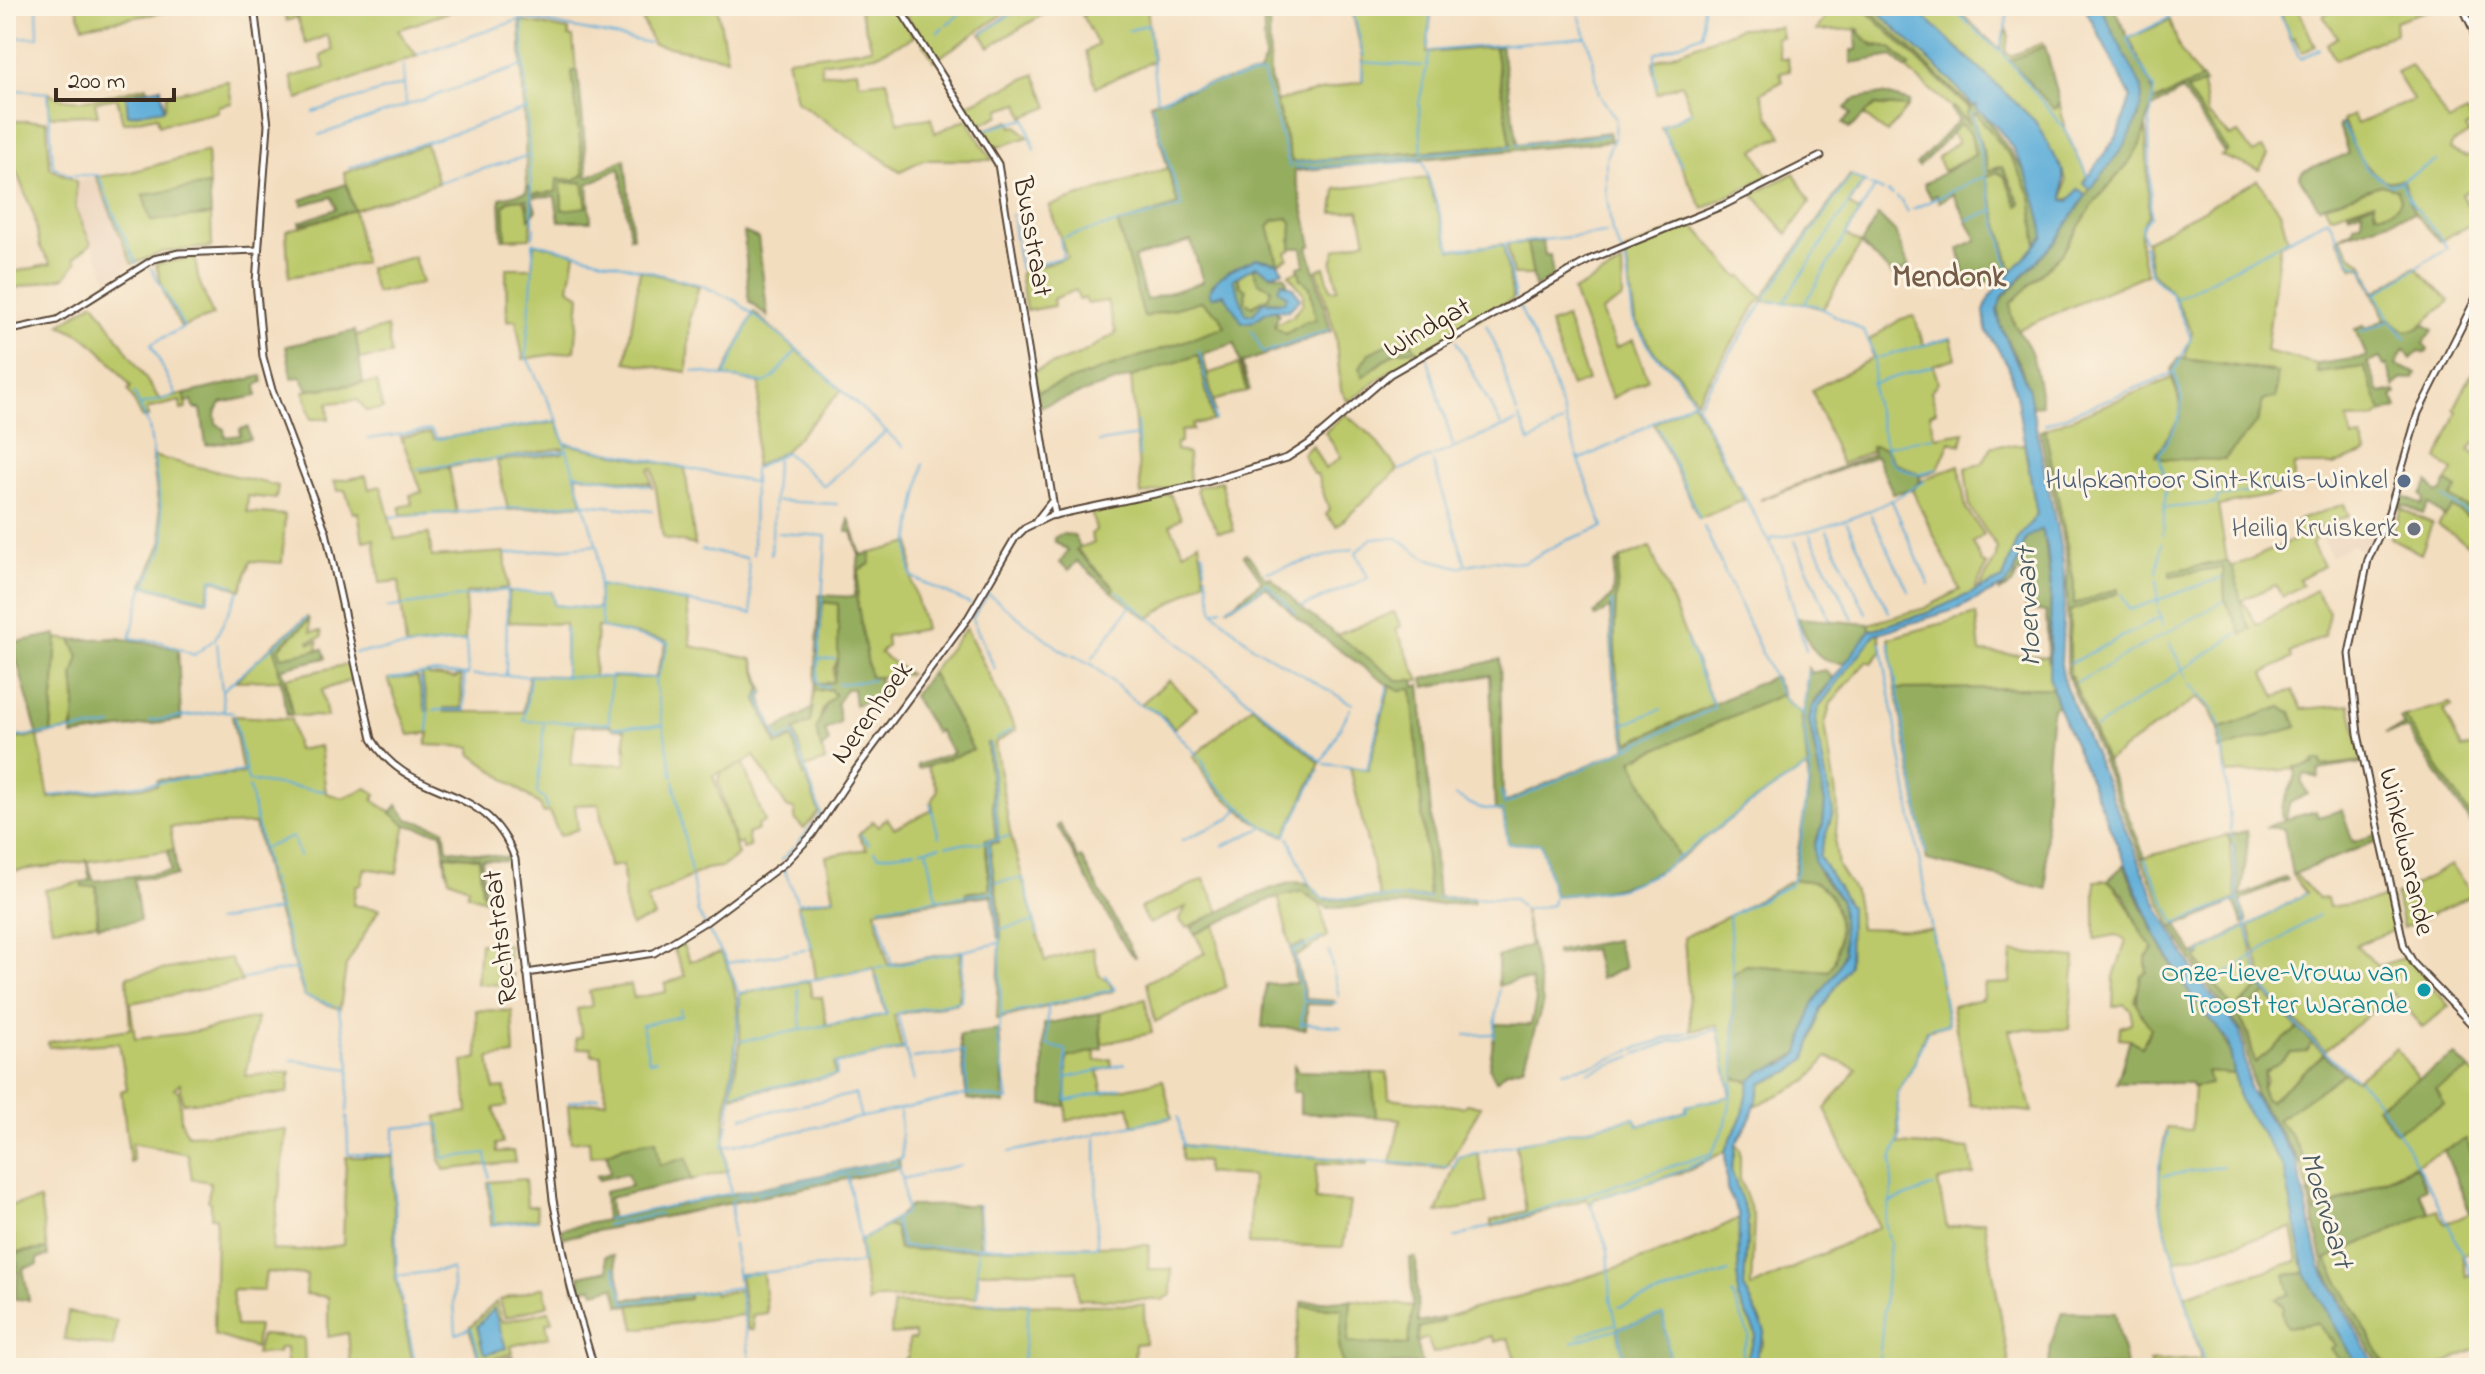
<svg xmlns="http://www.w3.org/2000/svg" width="2485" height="1374" font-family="'Indie Flower',sans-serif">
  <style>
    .built { fill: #e9ceb6 }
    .green { fill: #bcc96b; stroke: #7c7a44; stroke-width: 2; fill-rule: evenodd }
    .forest { fill: #95ad5f; stroke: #686c3e; stroke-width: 2; fill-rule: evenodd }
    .water { fill: #5eaed9; stroke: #4c6c7c; stroke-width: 2 }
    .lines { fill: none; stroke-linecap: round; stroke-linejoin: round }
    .stream { stroke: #5eaed9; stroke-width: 2 }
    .tertiary-casing { stroke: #574536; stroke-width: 9 }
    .tertiary { stroke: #fff; stroke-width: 5 }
    .service-dot { fill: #5c6f8a; stroke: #fcf5e5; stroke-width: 3 }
    .worship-dot { fill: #6b7280; stroke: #fcf5e5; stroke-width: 3 }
    .culture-dot { fill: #0f9aa8; stroke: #fcf5e5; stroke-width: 3 }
    .labels { text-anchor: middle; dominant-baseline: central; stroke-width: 6; stroke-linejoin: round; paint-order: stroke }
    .street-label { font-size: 28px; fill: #3b2a1e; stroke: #fcf5e5 }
    .service-label { font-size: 28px; fill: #4e5e75; stroke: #fcf5e5; text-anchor: end }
    .worship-label { font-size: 28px; fill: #5b616d; stroke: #fcf5e5; text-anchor: end }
    .culture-label { font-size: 28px; fill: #0d838f; stroke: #fcf5e5; text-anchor: end }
    .water-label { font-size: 30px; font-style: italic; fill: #47585f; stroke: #fcf5e5 }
    .quarter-label { font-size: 32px; font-weight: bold; fill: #745c48; stroke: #fcf5e5 }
  </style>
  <rect width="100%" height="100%" fill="#fcf5e5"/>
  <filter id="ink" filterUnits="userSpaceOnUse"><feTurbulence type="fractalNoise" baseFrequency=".0125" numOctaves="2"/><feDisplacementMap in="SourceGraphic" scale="16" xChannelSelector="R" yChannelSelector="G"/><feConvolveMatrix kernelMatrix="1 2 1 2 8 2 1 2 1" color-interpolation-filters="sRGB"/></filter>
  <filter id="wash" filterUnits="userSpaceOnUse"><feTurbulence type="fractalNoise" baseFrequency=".006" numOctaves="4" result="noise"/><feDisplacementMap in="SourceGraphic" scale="32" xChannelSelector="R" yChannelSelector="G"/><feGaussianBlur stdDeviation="1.8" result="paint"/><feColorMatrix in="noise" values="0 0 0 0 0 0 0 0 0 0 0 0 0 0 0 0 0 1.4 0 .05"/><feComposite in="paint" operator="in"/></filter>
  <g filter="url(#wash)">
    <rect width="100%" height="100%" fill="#f3ddbf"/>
    <g class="built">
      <path d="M96 177 132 264 109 281 76 209V181Z"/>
      <path d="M2359 526 2377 538 2369 554 2351 545 2331 556 2322 536 2339 528 2343 535Z"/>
    </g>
    <g class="green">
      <path d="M76 6H200L83 26Z"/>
      <path d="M282 6H465L398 30 417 56 298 99 291 77 325 68 321 56 333 50 327 35 306 44 297 17 287 21Z"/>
      <path d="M636 6H717L727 58 653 44Z"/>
      <path d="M858 6H895L914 37 876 55 821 63 822 74 857 70 859 83 887 80 898 122 931 118 935 133 966 119 992 160H923L900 171 796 101 787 59 872 48Z"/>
      <path d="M915 6H1015L934 61 905 13Z"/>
      <path d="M1021 6H1057L989 47 981 34Z"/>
      <path d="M1100 6H1147L1153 61 1096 87 1086 51 1098 45 1082 15Z"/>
      <path d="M1351 6H1432L1427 53 1495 47 1511 145 1292 162 1276 101 1362 81 1363 58Z"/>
      <path d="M1838 6H1861L1970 109 1966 114 1970 123 1906 69 1909 66C1904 61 1897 51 1890 48 1876 43 1865 47 1859 29L1816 31 1831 9 1835 11Z"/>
      <path d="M1866 6H1873C1895 31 1967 81 1971 107Z"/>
      <path d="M1913 6H1953L2000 50 2006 29 2009 36 2005 52 2011 56 2043 43 2045 46 2009 61 2057 108 2060 104 2065 131 2087 175 2083 183 2090 189 2086 195 2063 200 2066 180 2035 121Z"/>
      <path d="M2289 6H2297L2315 46 2302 53 2294 37 2290 39 2281 13Z"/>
      <path d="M2336 6H2385L2387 10 2401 6 2438 7 2395 21 2396 33 2335 60 2327 44 2338 37 2323 16Z"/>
      <path d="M2170 20 2180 50 2201 80 2154 102 2151 85 2129 38Z"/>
      <path d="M520 21 569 30V36L573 37 576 71 572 72 584 175 574 180 557 179V192L531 194 530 187H527Z"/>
      <path d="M1780 27 1782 37 1776 38 1780 58H1787L1790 70 1780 73 1783 81 1761 93 1769 116 1782 136 1754 150 1768 176 1703 209 1661 127 1692 112 1681 84 1657 94 1653 62 1740 28Z"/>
      <path d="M2411 65 2449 122 2466 112 2473 123 2466 128 2470 134 2452 144 2450 150 2467 157 2479 151V185L2462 194 2475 222 2440 241 2414 213 2402 180C2369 190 2352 145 2343 120L2353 115 2357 124 2413 100 2396 72Z"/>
      <path d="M1035 74 1049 107 1024 117 1019 103 1000 109V115L977 127 964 106Z"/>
      <path d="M228 81 232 103 218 106V112L159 125 157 116 123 123 117 98 95 102 98 115 49 116V92C71 111 119 92 147 86V89L125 95 165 108 167 94Z"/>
      <path d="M2199 83 2203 85 2207 114 2230 136 2238 133 2253 153 2262 148 2268 155 2259 170 2221 156 2228 151 2186 90Z"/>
      <path d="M1893 103 1908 107 1887 133 1862 114 1875 105 1887 107Z"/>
      <path d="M1976 112C1997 139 2020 165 2031 197 2037 213 2033 231 2037 246L2012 272 1985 177 1997 172 2005 176 2018 205 2008 177 1998 167 1989 171 1972 116Z"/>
      <path d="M6 121H47L50 168 76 181V209L91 244 74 258 77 262 65 277 11 289 9 273 51 264 40 247 34 216 15 168H6Z"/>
      <path d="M1010 121 1012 127 1017 126 1028 137 992 149 980 131Z"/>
      <path d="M1960 123 1971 134 1975 155 1943 171 1937 157 1958 142 1951 133Z"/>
      <path d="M2146 129 2149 214C2135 231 2141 253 2147 274L2017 330 2010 313 2011 303 2062 253 2096 200 2128 164Z"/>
      <path d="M426 144 438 183 354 210 364 263 289 277 286 231 354 210 344 173Z"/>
      <path d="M207 151 209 185 143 196 151 221 211 215 212 247 163 252 132 264 96 177 127 173Z"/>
      <path d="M1168 168 1178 206 1118 225 1144 317 1201 301 1220 316 1226 328 1037 392 1034 371 1079 355 1116 333 1107 301 1087 304 1085 298 1079 300 1076 290 1053 299 1054 306 1026 311 1020 273 1067 257 1049 206Z"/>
      <path d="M1794 173 1810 202 1787 234 1753 194Z"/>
      <path d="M1850 175 1864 182 1849 205 1860 212 1846 235 1861 244 1823 309 1802 303 1759 301 1696 400 1676 371 1655 353 1635 320 1625 251 1691 222 1739 278 1742 276 1762 298Z"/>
      <path d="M1427 178 1451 250 1503 244 1513 299 1396 367 1348 402 1341 390 1335 333 1317 270 1324 267 1331 290 1338 289 1332 263 1336 249 1366 240 1359 210 1333 213 1336 189Z"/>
      <path d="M2257 180 2280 211 2288 240 2280 245 2266 351 2317 364 2319 373 2364 367 2382 413 2375 418 2347 419 2353 439 2362 438 2366 453 2333 465H2294L2293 491 2218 506 2227 561 2170 571V576L2223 566 2225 599 2242 634 2251 629 2240 611 2232 567 2294 540 2291 523 2344 504 2349 516 2312 530 2315 539 2312 544 2323 566 2299 579 2302 585 2283 597 2275 585 2242 600 2257 625 2315 590 2329 612 2324 636 2290 653 2292 658 2264 673 2276 697 2293 690 2302 709 2350 705 2362 761 2322 766 2321 761 2296 769 2228 774 2222 749 2297 726 2281 707 2219 729 2210 710 2198 697 2106 761 2070 674 2069 611 2118 590 2074 605V583L2045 429 2172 378 2181 405 2180 418 2157 456 2261 407 2263 401 2276 397 2273 371 2185 359 2192 332 2171 292 2151 271 2146 241Z"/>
      <path d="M583 182 587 208 562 210 561 183Z"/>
      <path d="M2380 185 2397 188 2401 199C2398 209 2387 214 2376 213L2373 202 2330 216 2324 205Z"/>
      <path d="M523 198 532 219 530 238 506 239 504 206 505 202Z"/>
      <path d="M1288 218 1292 222 1291 250 1286 252 1288 258 1278 263 1268 226 1274 220Z"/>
      <path d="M2340 237 2351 255 2363 264 2375 292 2415 267 2450 301 2413 332 2398 329 2391 319H2385L2362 267 2353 268 2337 239Z"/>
      <path d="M534 243 575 253 569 288 580 296 575 351 523 359 516 320 507 321 506 268H532Z"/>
      <path d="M1527 243 1533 275H1513L1507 244Z"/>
      <path d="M195 257 198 278 213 316 181 327 165 297 156 264Z"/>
      <path d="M414 257 422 283 376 293 368 268Z"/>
      <path d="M1622 264 1623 298 1601 312 1616 348 1633 340 1648 379 1612 398 1573 291Z"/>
      <path d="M1249 269H1253L1258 282 1271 288 1269 297 1252 306 1245 302 1238 277Z"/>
      <path d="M640 270 699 286 690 317 687 372 626 362Z"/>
      <path d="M1299 271 1310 287 1316 320 1314 323 1307 321 1286 334 1277 331 1275 324 1293 316 1303 303V293L1289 274Z"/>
      <path d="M94 302 160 400 185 394 186 409 181 410 180 401 147 409 148 417 142 418 128 390 131 387C108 359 96 339 60 325Z"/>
      <path d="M754 312 842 390 785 451 754 467 760 383 723 376Z"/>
      <path d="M1914 316 1924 345 1951 338 1956 358 1933 365 1938 382 1931 391 1936 411 1930 414 1935 437 1964 432 1961 445 1950 442 1938 469 1920 477 1894 462 1887 450 1871 448 1872 451 1841 464 1812 390 1873 358 1869 340 1901 319Z"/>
      <path d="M1566 318 1588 381 1571 387 1550 324Z"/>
      <path d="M387 327 391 355 359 359 356 336Z"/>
      <path d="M1198 355 1213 421 1192 424 1193 430 1181 431V442L1176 443V450L1188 454 1190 484 1141 495 1131 377Z"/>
      <path d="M2478 361 2479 446 2474 443 2469 450 2479 457V516L2451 497 2456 489 2446 482 2453 471 2438 460 2457 411 2454 409Z"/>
      <path d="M1238 364 1247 391 1213 401 1207 374Z"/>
      <path d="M377 382 383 409 366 411 358 400 328 403 329 419H311L304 391Z"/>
      <path d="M1692 401 1744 500 1699 519 1654 424Z"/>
      <path d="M1345 414 1372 436 1398 470 1337 526 1326 515 1329 510 1317 474H1313L1303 454 1312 445 1325 469 1341 457 1325 432Z"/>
      <path d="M557 422 565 444 685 468 695 545 663 538 653 468 649 469 652 487 648 483 576 475 582 504 508 510 497 461 563 453V448L420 472 449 467 457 513 401 515 400 507 412 504 410 495 422 492 401 437 430 433 434 439Z"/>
      <path d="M2024 444 2037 515 2017 539 2003 579 1978 591 1996 557 1997 547 1970 508 1965 468 1982 464 1992 446Z"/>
      <path d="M152 456 278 486 276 499 248 496 247 512 285 515 282 563 251 561 241 590 212 579 206 601 143 585 163 541Z"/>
      <path d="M1959 465 1966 509 1984 534 1973 543 1982 563 1987 565 1973 594 1927 613 1870 630 1869 624 1925 608 1960 590 1912 490 1920 481Z"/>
      <path d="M366 476 369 489 381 486 395 539 429 534 432 557 505 552 508 588 466 593 465 641 406 647 399 581 380 583 374 539 363 541 358 512 353 513 345 490 338 491 334 481Z"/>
      <path d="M1221 481 1234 531 1218 532 1197 491V487Z"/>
      <path d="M1170 494 1181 518 1170 525 1184 552 1199 542 1205 580 1148 619 1112 592 1114 588 1076 548 1094 543 1091 534 1096 530 1091 511Z"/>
      <path d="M2452 507 2479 525V534L2470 546 2438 525Z"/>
      <path d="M2401 509 2432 523 2421 554 2391 538Z"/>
      <path d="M911 543 912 581 925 629 886 636 887 646 880 653 909 674 870 678 857 600 859 570 870 564 871 553Z"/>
      <path d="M1650 547 1713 704 1629 743C1613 682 1610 622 1620 559Z"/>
      <path d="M599 585 687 602 691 646 753 659 761 688 757 700 777 746 792 737 819 812 804 829 795 819V810L787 807 754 756 743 764 765 822 757 825 758 830 747 834 750 847 743 849 741 843 736 845 718 781 720 773 742 764 713 775 738 855 722 867 705 869 647 899 654 917 631 926 625 906 623 865 609 867 599 804 575 805 578 829 560 836 549 812 543 813 540 805 471 754 472 747 426 745 429 733 409 735 388 679 417 677 426 711 429 710 421 675 429 673V676L455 678 461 675 462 708H444V712H523L529 675 565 676V624L509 622 508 592H552L554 605 598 609ZM597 627 667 641 655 678 594 677ZM611 725 612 728 625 729 626 764 571 765 575 726Z"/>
      <path d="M819 602 818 654 823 602 838 603V659L833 670 834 682 815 684Z"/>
      <path d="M1394 612 1401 626 1396 629 1420 681 1397 680 1336 635Z"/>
      <path d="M1976 614 1980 652 2048 657 2052 688 1896 689 1889 638Z"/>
      <path d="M309 620 311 632 321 631 322 637 309 641 310 643 318 641 317 651 281 658 279 648Z"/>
      <path d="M966 628 1016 730 995 743 1010 832 1045 961 1093 948 1099 975 1109 982 1113 991 997 1019 1001 921 989 843 999 842 987 744 996 839 985 841 990 890 967 893V898L875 910 888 965 961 951 958 1003 894 1015 902 1050 834 1064 835 1076 731 1096 740 1042V994L809 981 812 997H822L827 1026 886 1015 873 968 816 979 811 945 797 905 834 898 826 856 867 849 858 835 873 821 878 826 887 818 894 828 933 810 932 800 938 790 927 766 973 750 931 672Z"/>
      <path d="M1879 632 1882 651 1872 663 1867 661 1831 703 1825 724 1838 808 1835 844 1838 866 1854 891 1860 928 1932 930 1948 1025 1926 1030 1914 1064 1897 1094 1899 1144 1970 1149 1974 1174 1938 1181 1947 1228 1984 1221 2010 1368H1757V1352L1763 1344 1762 1323 1744 1287 1748 1228 1731 1170 1736 1144 1740 1150V1179L1754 1218 1751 1288 1879 1227 1825 1109 1857 1069 1827 1057 1808 1081 1755 1106 1761 1084 1793 1070 1806 1059 1821 1009 1849 965 1850 907 1819 856 1833 812 1815 722 1818 708 1868 640Z"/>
      <path d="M57 638 71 640 79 656 73 676 76 711 71 730 51 733Z"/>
      <path d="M274 644 281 680 236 681Z"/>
      <path d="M349 664 352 680 322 690 327 717 292 715 286 678Z"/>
      <path d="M1169 680 1197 708 1174 728 1164 717 1141 704Z"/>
      <path d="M1390 686 1398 690 1412 689 1429 897 1380 899 1350 767 1368 770Z"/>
      <path d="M830 689 835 696C812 711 819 739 825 761L805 768 794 730 810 721 814 691Z"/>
      <path d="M1780 695 1800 712 1810 765 1748 805 1679 859 1632 760Z"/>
      <path d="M2450 703 2452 706 2443 710 2462 749 2479 745V829L2404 716Z"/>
      <path d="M1252 706 1320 763 1285 836C1258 828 1230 803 1210 783 1202 775 1202 765 1193 757Z"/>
      <path d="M232 716 291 719 297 750 320 746 326 793 342 798 367 788 376 794 373 800 406 823 397 873 365 868 361 885H356L353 905 379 909 346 966 340 1009 304 996 268 882 255 824 170 827 174 850 6 872V740L38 736 49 798 157 785V780L243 774Z"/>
      <path d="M2229 835 2236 899 2172 927 2141 858Z"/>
      <path d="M444 855 479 858 485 900 467 894 468 887 449 879Z"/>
      <path d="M2451 865 2473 895 2403 928 2396 895Z"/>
      <path d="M2295 874 2319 899 2327 898 2329 907 2391 898 2397 929 2356 945 2378 966 2407 957 2427 981 2417 991V996L2425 997 2434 988 2449 1006 2423 1027 2393 993 2325 1051 2266 990 2249 926 2306 893 2292 875Z"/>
      <path d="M1204 879 1220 912 1187 927 1179 920 1186 907 1149 924 1140 908Z"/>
      <path d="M1793 880C1801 880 1811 880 1818 884 1844 899 1843 950 1829 971L1747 965 1736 1079 1750 1081 1743 1114 1725 1151 1690 1170 1594 1199 1591 1206 1586 1199 1492 1227 1491 1221 1526 1211 1516 1144 1634 1118 1638 1126 1686 1111V1106L1731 1096 1717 1025 1691 1031 1684 937 1729 916Z"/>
      <path d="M2108 880C2129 899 2133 926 2153 946L2146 962 2147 973 2141 976 2135 1001 2151 1028 2142 1047 2130 1039 2119 1038 2120 1027 2131 1023V1010L2124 1004 2113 1007 2114 977 2126 941 2116 935 2095 939V881Z"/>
      <path d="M82 882 83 887 96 885 97 923 52 928 45 890Z"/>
      <path d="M1302 891 1321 906 1327 936 1306 951 1304 944 1291 948 1278 896Z"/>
      <path d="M1215 925 1226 987 1155 1022 1147 982 1205 953 1195 934Z"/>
      <path d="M2246 926 2261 986 2234 1010 2196 958 2200 952Z"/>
      <path d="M480 943 508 944 509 959 496 969 497 974H513L512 985 477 984Z"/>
      <path d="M682 944 690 961 721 953C762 1026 711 1097 728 1171L691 1180 686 1158 660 1165 656 1140 590 1157 589 1140 571 1142 568 1105 606 1101 601 1055H592L591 1047 577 1049 576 1038 582 1037 577 1009 592 1006 589 991 631 985 634 998 666 992 665 984 685 976 673 948Z"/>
      <path d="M2012 952 2075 958 2069 1029 2009 1030 2032 1112 1970 1105 1952 1006 1982 999 1985 984 2010 983Z"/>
      <path d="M230 958 242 982 130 1003 135 1039 187 1033 257 1018 245 1076 290 1072 288 1093 183 1103 180 1083 174 1088 179 1091 181 1121 188 1135 287 1130 272 1250 300 1251 343 1245 346 1157H393L395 1275 414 1368H351L348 1333 328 1337V1297L305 1294 307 1275 266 1272 263 1291 232 1290 236 1326H258L255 1348 214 1335 216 1217H211V1203L208 1200 210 1182 192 1179 188 1154 132 1143 133 1162 130 1163 121 1091 127 1089 119 1043 49 1047 48 1042 130 1029 127 976Z"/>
      <path d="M2266 994 2298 1028 2255 1063 2248 1032 2238 1015Z"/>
      <path d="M1145 999 1152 1033 1102 1044 1099 1013Z"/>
      <path d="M476 1010 512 1011 514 1055 489 1058 494 1089 505 1088 507 1106 494 1108 503 1143 496 1144 497 1152 513 1151 515 1162 444 1170 440 1160 437 1116 468 1112 463 1062 478 1058Z"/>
      <path d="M2313 1043 2324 1054 2269 1102 2265 1099 2261 1088 2266 1080 2265 1072 2292 1053 2306 1052Z"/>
      <path d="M2396 1048 2419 1079 2377 1106 2444 1103 2436 1089 2470 1070 2478 1079 2479 1173 2465 1140 2316 1213 2300 1163 2305 1161 2277 1120 2344 1073 2356 1080Z"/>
      <path d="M1094 1051 1096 1061 1111 1059 1112 1067 1098 1071 1103 1093 1163 1080 1172 1118 1133 1125 1129 1106 1066 1121 1067 1058Z"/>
      <path d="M2207 1072 2234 1074C2242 1119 2269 1130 2284 1167 2297 1200 2297 1239 2305 1273L2286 1275 2291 1294 2279 1303 2283 1306 2282 1314 2287 1327 2317 1323 2336 1346 2332 1349 2348 1368H2151L2149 1362 2201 1359 2185 1295 2298 1261 2292 1228 2175 1261C2157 1209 2154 1182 2167 1128L2191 1130 2194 1087 2210 1084Z"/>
      <path d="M1372 1073H1387L1389 1098 1464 1107 1466 1104 1481 1106 1446 1169 1391 1164 1400 1119 1376 1117Z"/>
      <path d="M1182 1145 1367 1162V1165L1317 1163 1315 1200 1350 1202 1343 1247 1249 1244 1252 1176 1206 1173V1162L1182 1160Z"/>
      <path d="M1478 1153 1487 1204 1437 1213 1458 1157Z"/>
      <path d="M525 1179 527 1206H536L538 1219 491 1224 488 1182Z"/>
      <path d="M40 1200 47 1249 17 1252 7 1206Z"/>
      <path d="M2479 1208V1248L2462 1256 2466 1276 2479 1272V1347L2435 1368H2387L2326 1259 2437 1209 2445 1224Z"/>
      <path d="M1739 1218 1738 1298 1756 1334 1748 1363 1726 1368H1671L1663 1315 1617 1329 1626 1367 1622 1368H1491L1515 1359 1508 1338 1495 1342 1492 1336 1433 1353 1427 1338 1417 1342 1419 1327 1443 1322 1442 1318C1541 1289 1647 1266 1739 1218Z"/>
      <path d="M887 1226 895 1228 899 1250 1149 1245 1148 1269H1172L1171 1295 1162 1300 1078 1299 1077 1271 978 1272 977 1297 875 1299 868 1303 859 1241Z"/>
      <path d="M763 1273 767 1313 752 1315 754 1330H748L740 1274Z"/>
      <path d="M544 1287 548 1305 505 1318 500 1300Z"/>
      <path d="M713 1290 715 1294 740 1290 743 1315 635 1329 630 1305 688 1299 689 1294Z"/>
      <path d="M1351 1300 1413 1306 1409 1345 1347 1343Z"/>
      <path d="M496 1302 502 1322 549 1311 552 1321 546 1323 549 1337 511 1346 513 1353 484 1361 485 1364 513 1356 516 1368H482L469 1328Z"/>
      <path d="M893 1304 1144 1305 1145 1343 1135 1344 1134 1368H897L908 1356 909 1339H915V1333L891 1335Z"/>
      <path d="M1302 1306 1344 1309 1339 1344 1343 1368H1291Z"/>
      <path d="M68 1312 117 1321 113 1347 64 1339Z"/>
      <path d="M261 1335 304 1338 305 1368H287L286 1348H279L278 1353 256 1354Z"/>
    </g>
    <g class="forest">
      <path d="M1263 6H1274L1275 15 1269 16 1270 78 1292 162 1511 145 1495 47 1501 46 1518 144 1609 132 1611 141 1294 171 1312 245 1308 247 1331 331 1242 363 1250 390 1247 391 1235 343 1203 354 1215 412 1212 413 1198 355 1039 407 1037 392 1225 327 1220 316 1201 301 1144 317 1118 224 1178 205 1150 103 1203 85 1259 73 1265 60ZM1288 218 1292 222 1291 248H1302L1305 265 1298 267 1301 279 1310 287 1316 320 1307 321 1286 334 1274 326 1279 314 1268 301 1284 302 1287 296 1282 282H1287L1285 276 1271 274 1260 266 1253 269 1258 282 1271 288 1269 297 1252 306 1245 302 1246 289 1239 285 1238 277 1211 286 1229 271 1257 258 1278 263 1268 226 1274 220ZM1191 241 1203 282 1146 300 1134 258Z"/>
      <path d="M1861 6H1866L1971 107 1977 105 2030 179 2038 201 2044 235 2037 246 2031 196 2013 160 1976 113 1972 116 1989 171 2002 167 2021 204 2018 206 2004 176 1997 172 1986 177 2012 272 1968 289 1959 248 1977 240 1953 194 1939 202 1936 195 1931 198 1924 184 1975 155 1971 134 1960 124 1919 167 1916 165 1959 120 1951 110 1953 107 1969 124 1966 114 1970 109Z"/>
      <path d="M2100 6H2113L2151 85 2154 102 2202 79 2205 84 2186 90 2228 151 2225 153 2182 91 2151 109 2140 145 2128 164 2096 200 2062 253 2011 303C2007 326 2026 335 2032 355 2037 371 2039 388 2042 405L2032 406 2023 372 2000 325 1998 303 2056 241 2090 189 2124 146 2139 117 2141 88Z"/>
      <path d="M1856 29 1873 46 1891 48 1910 66 1906 69 1893 56 1851 63V50H1857Z"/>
      <path d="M2045 46 2060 104 2054 109 2009 61Z"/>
      <path d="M572 71H578L588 177 625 159 633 237H630L620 168 588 184 591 221H559L555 196 532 197 536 211 529 219 527 199 509 200 504 206 506 239H502L500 198 526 192 527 187H530L531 194 556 192 557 179 574 180 584 175ZM583 182 587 207 562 210 561 183Z"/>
      <path d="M1882 94 1910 102 1908 107 1875 105 1849 129 1843 123 1851 114 1845 108 1855 99Z"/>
      <path d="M2344 123C2353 147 2363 169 2387 182L2402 179 2414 213 2340 237 2352 230 2355 224 2361 223 2362 210 2349 215 2348 212 2374 202 2376 213C2387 214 2398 209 2401 199L2397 189 2380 185 2319 207 2299 177 2303 171 2348 154 2339 125Z"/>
      <path d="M346 184 354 210 300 225V222L336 209 332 197 302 205 301 200Z"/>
      <path d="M209 185 211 215 151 221 143 195Z"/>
      <path d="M1878 215 1895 232 1909 267 1893 275 1861 244Z"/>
      <path d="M744 232 758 238 768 317 749 301Z"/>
      <path d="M1543 242 1545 255H1550L1553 277 1535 287 1527 243Z"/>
      <path d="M2385 319H2391C2401 333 2409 334 2425 325L2433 330 2423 344 2428 350 2426 353 2418 352 2411 359 2404 349 2396 365 2416 373 2414 378 2401 380 2394 387 2387 365 2384 366 2380 358 2367 363 2380 393 2395 391 2396 394 2392 396 2397 408 2382 413 2364 367 2318 373 2317 364 2367 357 2355 329 2364 326 2366 329Z"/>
      <path d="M355 331 363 383 308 390 301 377 292 378 286 346Z"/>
      <path d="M1398 340 1412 343 1416 350 1397 351 1362 377 1360 367 1369 353Z"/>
      <path d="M2179 358 2277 373 2276 397 2263 401 2258 421 2224 460 2163 459 2156 455 2180 417 2181 405 2171 371Z"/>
      <path d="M262 376 263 382 256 385 257 396 221 403 215 414 216 423 224 429 225 437 241 435 240 429 248 427 250 439 206 445 201 409H194L192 401 185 402V394Z"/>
      <path d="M2045 429 2074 583V604L2118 589V593L2070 611V674L2145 857 2141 858 2067 674V561L2040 431Z"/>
      <path d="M1875 446 1884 448 1894 462 1919 474 1920 481 1912 490 1893 493 1876 456 1760 500 1873 454 1871 447Z"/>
      <path d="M2428 482 2437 493 2442 492 2446 482 2457 489 2451 497 2479 516V525L2452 507 2445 517 2428 504 2423 514 2402 505 2401 509 2396 507 2399 495 2422 505 2424 498 2421 495Z"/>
      <path d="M849 518 861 555 871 553 870 564 859 570 857 600 870 677H879L884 696 855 705 853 689H846L837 703 840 723 825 730 829 742 821 749 816 729 827 703 835 695 830 689 814 691 815 684 833 682 838 658V604L823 602 818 655 819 595 854 597 859 555 852 532H847Z"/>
      <path d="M2037 529 2044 533 2051 589 2048 657 2046 612 2027 609 2025 604 2030 598C2031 589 2026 577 2019 571L2012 585 1998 592 2013 576 2026 538Z"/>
      <path d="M1061 534 1074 535 1080 547 1076 550 1114 588 1112 592 1077 561 1069 570 1060 563 1068 551 1055 542 1054 538Z"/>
      <path d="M1247 553 1266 579 1270 577 1306 612 1397 680H1414L1415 687 1420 685 1438 897 1473 898 1474 903 1328 908 1302 891 1271 899 1195 934 1191 927C1214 915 1281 877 1305 883 1313 884 1318 895 1324 899L1429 897 1412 689 1398 690 1385 683 1299 620 1266 587 1227 609 1262 581 1244 555Z"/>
      <path d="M1620 559C1612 622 1612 681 1629 743L1774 676 1783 694 1632 760 1679 859C1639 887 1601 893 1554 896L1541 843 1508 844 1503 812 1495 810 1490 675 1425 687 1423 679 1500 659 1503 803 1627 748 1613 677 1610 608 1596 617 1594 614 1612 596 1615 564Z"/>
      <path d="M2227 561C2243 579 2236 608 2251 629L2242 635 2225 599 2223 567 2170 576V571Z"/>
      <path d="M307 617 309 620 279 648 281 657 323 649 326 658 282 668 292 715H287L274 644Z"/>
      <path d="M1798 618 1869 624 1870 630 1846 663C1816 666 1807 641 1798 618Z"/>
      <path d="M57 634 51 733 38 736 12 643Z"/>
      <path d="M118 638 178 648 181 720 72 736 76 695 73 676 79 656 71 640Z"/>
      <path d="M753 659 764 692 761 698 774 731 813 708 810 722 794 731 807 775 804 776 792 738 777 746 775 743 777 742 757 700 761 688Z"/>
      <path d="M1808 668 1811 673 1825 670 1834 679 1816 698 1809 720 1825 803 1823 824 1814 845 1819 873 1841 901 1844 952 1837 970 1813 1004 1799 1053 1750 1081 1734 1078 1733 974 1746 965 1829 971C1844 950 1844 899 1818 884 1811 880 1801 880 1793 880L1809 785 1803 718Z"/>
      <path d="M931 672 973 750 918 769 917 765 953 753 938 730 935 732 913 696Z"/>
      <path d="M2052 688 2058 706 2053 707C2044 768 2045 827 2047 889L1927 860 1896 689Z"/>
      <path d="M2281 707 2291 712 2297 727 2219 750V729Z"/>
      <path d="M2404 716 2479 829V836L2407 729 2385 733 2404 726 2400 718Z"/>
      <path d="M987 743H990L999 842 989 843 1001 937 998 938 992 895 967 898 966 893 990 889 985 840 996 839Z"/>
      <path d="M2313 761H2321L2322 766 2362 763 2319 770 2318 778 2305 774 2301 781 2308 794 2289 803 2286 819 2316 811 2318 817 2342 810 2353 842 2378 834 2379 840 2292 875 2284 829 2265 827 2284 821C2275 800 2298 788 2295 767L2314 765Z"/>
      <path d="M397 805 408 819 444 829 447 849 511 858V861L482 859 485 894 482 893 479 858 446 854V871L442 833 406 825 391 813Z"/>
      <path d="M1060 824 1078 859 1081 857 1136 958 1126 948 1057 826Z"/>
      <path d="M2247 831C2250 837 2242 889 2241 896L2286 877 2287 880 2243 899 2241 905 2247 922 2243 924 2234 902 2189 922 2188 919 2239 900 2234 845H2231L2229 835Z"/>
      <path d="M174 850 177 876 134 879 140 921 98 926 97 886 82 887V882L90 880 86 859 94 881 171 871 168 851Z"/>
      <path d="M2124 865C2142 907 2160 950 2186 988 2209 1021 2230 1032 2234 1074L2207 1072 2210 1084 2192 1087 2191 1083H2117L2130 1039 2142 1047 2151 1028C2134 1006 2135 1004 2141 976L2147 972 2146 957 2154 949 2143 936 2124 895 2108 880Z"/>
      <path d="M1524 910 1543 1003 1523 1067 1507 1071 1496 1081 1489 1067 1496 1024 1531 1025 1536 1000 1531 981 1518 980 1498 986V957L1530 945Z"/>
      <path d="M2177 925 2193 954 2200 952 2201 955 2196 958C2208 978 2221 991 2234 1010L2261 986 2266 994 2238 1015 2247 1032 2255 1063 2298 1028 2313 1043 2306 1052 2292 1053 2265 1072 2261 1088 2265 1099 2270 1101 2324 1054 2344 1073 2277 1120 2290 1134 2305 1161 2300 1163 2255 1094 2243 1033 2198 971 2172 927Z"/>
      <path d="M1616 940 1625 968 1600 979 1593 949 1556 955V951Z"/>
      <path d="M1304 944 1306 951 1295 957 1306 999 1334 1001 1333 1005 1307 1004 1306 1029 1262 1027 1266 984 1296 983 1291 948Z"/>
      <path d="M1099 1013 1102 1049 1067 1058 1066 1106 1043 1105 1044 1024Z"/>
      <path d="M999 1030 1005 1104 967 1099 959 1035Z"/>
      <path d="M2455 1055 2470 1070 2436 1089 2444 1104 2395 1132 2377 1106Z"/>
      <path d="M1294 1065 1298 1071 1372 1073 1376 1117 1300 1113V1092H1292Z"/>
      <path d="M2466 1139 2479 1173V1208L2470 1212 2444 1150Z"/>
      <path d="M656 1140 660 1165 687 1158 691 1180 609 1198 611 1219 899 1159 900 1168 562 1238 561 1229 606 1220 604 1192 631 1186 627 1174 598 1180 596 1176 610 1173 607 1154 623 1146Z"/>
      <path d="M2416 1166 2426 1188 2419 1192 2429 1213 2326 1259 2387 1368H2381L2325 1271 2308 1194 2311 1193 2316 1213Z"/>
      <path d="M977 1205 980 1249 899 1250 895 1228 887 1226 910 1206Z"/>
      <path d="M47 1249 48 1256 38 1258V1265L23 1268 29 1300 15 1299 18 1271 6 1273V1269L18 1267 16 1253Z"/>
      <path d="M614 1255 624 1299 689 1294V1299L620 1306 614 1287 595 1292 593 1287 575 1291 574 1287 581 1285 579 1276 608 1270 605 1256Z"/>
      <path d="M1410 1258H1416L1418 1323 1442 1318 1443 1321 1419 1328 1417 1342 1422 1363 1343 1368 1339 1344 1343 1309 1302 1306V1302L1351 1300 1348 1343 1408 1345 1413 1306Z"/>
      <path d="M2305 1273 2359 1368H2348L2344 1359 2339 1360 2331 1348 2336 1345 2317 1323 2287 1327 2282 1314 2283 1306 2276 1299 2290 1294 2285 1275Z"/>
      <path d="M2062 1312 2115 1313 2126 1366 2049 1368 2051 1344Z"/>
      <path d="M1663 1315 1671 1368H1626L1617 1328Z"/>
    </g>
    <g class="water">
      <path d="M1873 6H1913L2035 121 2063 171V200L2069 201 2079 189 2086 195 2056 241 2003 296 1997 310 2000 325 2028 387 2062 555 2065 584 2061 664 2065 685 2159 909 2195 973 2240 1032 2250 1090 2296 1160 2320 1266 2377 1368H2359L2305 1273 2284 1168 2239 1099 2228 1041 2186 988 2156 935 2058 706 2049 676 2051 589 2047 545 2041 529 2026 538 2013 576 2004 586 1957 609 1875 634 1818 708 1815 722 1833 812 1819 856 1850 907 1849 966 1821 1009 1806 1059 1793 1070 1761 1084 1751 1117 1736 1144 1731 1170 1748 1218 1744 1287 1765 1331 1757 1352V1368H1748V1355L1756 1334 1738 1298 1739 1215 1727 1189 1725 1151 1743 1114 1750 1081 1762 1071 1787 1063 1799 1053 1813 1004 1837 970 1844 952 1841 901 1814 863V845L1823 824 1825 803 1809 720 1812 707 1870 630 1927 613 2003 579 2017 539 2037 515 2016 394 2008 365 1986 330 1984 311 1990 296 2044 236C2037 190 2015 137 1977 109V105H1972C1943 68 1905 41 1873 6Z"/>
      <path d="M2084 6H2100L2142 88C2144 128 2114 160 2090 189L2083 183 2117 136 2131 97Z"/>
      <path d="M161 87 164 109 128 115 126 95Z"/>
      <path d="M1257 258 1278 263 1283 271 1271 274 1256 266 1233 279 1246 314H1253L1263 302H1284L1287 296 1278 289 1282 282 1293 287 1300 299 1288 311C1283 311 1278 309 1274 310 1260 311 1258 325 1242 322L1224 294 1212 297 1209 293C1216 273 1240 267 1257 258Z"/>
      <path d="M494 1309 506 1348 487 1354 483 1351 477 1326Z"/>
    </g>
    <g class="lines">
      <g class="stream">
        <path d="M1352 6 1364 57"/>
        <path d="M1576 6 1592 55 1599 94 1616 119 1615 136 1606 157V191L1612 232 1626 262 1633 320 1653 353 1675 373 1697 406 1734 477"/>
        <path d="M1951 6 1970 25"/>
        <path d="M2283 6 2278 10 2300 59 2319 49"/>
        <path d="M529 19 649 43"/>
        <path d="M947 24 970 6"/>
        <path d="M1973 27 1999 51"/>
        <path d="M2005 29 2009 6"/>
        <path d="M1128 31 1148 24 1157 100"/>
        <path d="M938 32 943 27"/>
        <path d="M983 33 1023 6"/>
        <path d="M6 38 38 37 37 6"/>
        <path d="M2001 47 2004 32"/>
        <path d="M1428 48 1431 6"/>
        <path d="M2000 50 2063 127"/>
        <path d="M418 54 522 19"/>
        <path d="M403 64 404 83"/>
        <path d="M1655 70V54L1702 34 1703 6"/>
        <path d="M1655 73 1657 88"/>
        <path d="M1229 80 1263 73 1290 168"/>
        <path d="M1363 80 1362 62 1421 66"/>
        <path d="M6 89 48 93 53 166 69 175H98L105 191"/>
        <path d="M1160 100 1183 90 1225 81"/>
        <path d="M313 112 404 84 406 103"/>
        <path d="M1972 112 1985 174"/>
        <path d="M2342 125 2367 169 2390 185 2400 181 2402 185"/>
        <path d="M2064 128 2088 177"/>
        <path d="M984 130 1026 119 1034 150"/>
        <path d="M319 135 522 66"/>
        <path d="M1565 140 1607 135"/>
        <path d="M1516 145 1563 140"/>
        <path d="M1670 145 1662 127 1692 112"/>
        <path d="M1671 147 1675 152"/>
        <path d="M1425 154 1512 146"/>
        <path d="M1422 155 1419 103 1430 51 1586 37"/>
        <path d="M1676 155 1682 166"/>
        <path d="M1336 160 1419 157"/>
        <path d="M1293 163 1332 160"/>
        <path d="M349 168 526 109"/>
        <path d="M1295 168 1423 161 1451 249 1504 245 1515 298"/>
        <path d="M2400 181 2437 161"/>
        <path d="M439 182 527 156"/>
        <path d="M1870 185 1883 191"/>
        <path d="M1887 192 1893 195"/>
        <path d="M106 195 112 209"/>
        <path d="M1897 197 1899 199"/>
        <path d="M1901 200 1908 212"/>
        <path d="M1913 209 1985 176 2009 270"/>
        <path d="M113 211 120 228"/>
        <path d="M1012 214V217"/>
        <path d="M1013 220 1020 269 1063 257 1060 238"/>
        <path d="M1968 220 1993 210"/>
        <path d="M533 224 522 24 534 6"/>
        <path d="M121 229 136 263"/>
        <path d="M533 237 534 227"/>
        <path d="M1064 237 1182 207 1152 105"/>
        <path d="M2144 240 2141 227 2151 216 2149 130 2154 89 2127 39 2169 18 2167 6"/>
        <path d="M533 242 701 285 736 301 797 349 903 447"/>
        <path d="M533 243V264"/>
        <path d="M1505 244 1607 233"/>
        <path d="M2144 245 2151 275 2171 293 2191 338 2174 372"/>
        <path d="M2273 247 2328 219 2352 264 2362 266 2390 321 2361 332"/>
        <path d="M533 267 526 356 558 421 593 534"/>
        <path d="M151 268 184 327 151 344 176 395"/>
        <path d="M2377 293 2447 248C2433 225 2414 212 2403 187"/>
        <path d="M2175 299 2272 248"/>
        <path d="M1764 300 1851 176 1867 183"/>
        <path d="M1785 300 1863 182"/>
        <path d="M1768 301 1815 305 1864 331 1874 355 1873 396 1889 458 1895 465 1918 475 1936 469"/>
        <path d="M1805 303 1875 187"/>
        <path d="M1518 304 1547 365 1579 460 1613 444"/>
        <path d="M2391 321 2406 338"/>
        <path d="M1486 325C1501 352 1506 383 1517 413"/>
        <path d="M1252 331 1263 353 1329 330"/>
        <path d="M1456 341 1501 425"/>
        <path d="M1199 351 1215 421"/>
        <path d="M1427 356 1453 445"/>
        <path d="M1874 359 1950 338"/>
        <path d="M693 371 764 383 773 378 796 351"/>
        <path d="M725 374 753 315"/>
        <path d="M1872 384 1932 366"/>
        <path d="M134 393 149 426 165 536 162 551 142 591 130 638 162 642 194 655 215 639 239 591"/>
        <path d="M141 405 174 396"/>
        <path d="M1697 405 1762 304"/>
        <path d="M1519 417 1530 442 1562 423"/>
        <path d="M1137 422 1139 457"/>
        <path d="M2045 424 2174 373C2191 414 2177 421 2159 454L2166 484 2163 535"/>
        <path d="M1658 428 1700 519"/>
        <path d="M368 439 431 430 437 439 556 421"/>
        <path d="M1099 442 1138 436"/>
        <path d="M567 443 609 452"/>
        <path d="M1616 443 1692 401"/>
        <path d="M1887 446 1933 437"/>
        <path d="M613 452 752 482"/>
        <path d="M1434 456 1516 422"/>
        <path d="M507 458 565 451"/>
        <path d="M923 464C920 494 902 550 912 577L970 604"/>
        <path d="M417 469 504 458"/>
        <path d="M1400 470 1431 457"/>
        <path d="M576 474 650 486"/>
        <path d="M1738 484 1781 564 1806 650"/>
        <path d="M2444 498 2479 521"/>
        <path d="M1891 499 1929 585"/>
        <path d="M777 501 837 504"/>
        <path d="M586 504 652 511"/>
        <path d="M2166 508 2217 503V497L2297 485"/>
        <path d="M1871 515 1909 592"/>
        <path d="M391 517 584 503"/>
        <path d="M1847 523 1889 612"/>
        <path d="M1704 527 1779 690 1788 703 1803 714"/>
        <path d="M1827 531 1866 613"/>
        <path d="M778 533 826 536 817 681 820 686H828"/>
        <path d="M1810 535 1853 619"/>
        <path d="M594 537 598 549 599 606"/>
        <path d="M2479 537 2473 547 2479 552"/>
        <path d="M1795 541 1830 619"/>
        <path d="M1770 543 1772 538C1825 532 1880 510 1924 481"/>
        <path d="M702 550 747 558"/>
        <path d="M1203 552 1205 569"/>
        <path d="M506 554 597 545"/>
        <path d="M753 555 754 469 785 452 824 486 887 431"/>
        <path d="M771 555 776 460"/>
        <path d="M1467 565 1493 560 1524 563 1562 542 1603 527 1579 460"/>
        <path d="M1267 572 1353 549"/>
        <path d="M2157 573 2162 543"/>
        <path d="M1206 574 1214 612"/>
        <path d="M2157 579 2158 605"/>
        <path d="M145 585 208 600 213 578 235 586"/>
        <path d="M599 585 752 614 748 561"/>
        <path d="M1117 591 1322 762 1350 709"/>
        <path d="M511 592H551L555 605 599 609"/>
        <path d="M2122 594 2129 610 2221 578"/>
        <path d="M1612 602 1613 666 1628 748"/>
        <path d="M1228 607 1250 597 1266 583 1296 613"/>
        <path d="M1302 607 1368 578 1356 552 1372 538H1397L1426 558 1459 567 1466 565 1433 462"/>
        <path d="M386 608 507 590 506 676"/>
        <path d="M600 608 602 628 669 643 655 683 673 777"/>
        <path d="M1222 608 1214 612 1254 647 1352 704"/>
        <path d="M2158 610 2163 627"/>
        <path d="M1889 642 1926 854"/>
        <path d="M2169 642 2187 678"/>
        <path d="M217 643 224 711 234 712"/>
        <path d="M1881 643 1941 983"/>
        <path d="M355 653 466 641 468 675 431 673 389 679"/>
        <path d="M820 659H834"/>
        <path d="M1092 659 1132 604"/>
        <path d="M2071 663 2159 618"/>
        <path d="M995 669 972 619 988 594 1061 650 1093 665 1138 704 1157 712 1202 760 1211 781 1264 827 1286 835 1319 770"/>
        <path d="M473 675 611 677"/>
        <path d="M565 677 566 628"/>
        <path d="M420 678 428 715V731"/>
        <path d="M530 678 524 721 609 723 611 676 656 678"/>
        <path d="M2076 683 2224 601"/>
        <path d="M2189 683 2202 698"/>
        <path d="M838 684 873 680"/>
        <path d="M222 691 306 618"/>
        <path d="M763 692 759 698 779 742 793 734 821 814 817 820"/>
        <path d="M2204 700 2214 710 2222 730"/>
        <path d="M434 710H465L464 675"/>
        <path d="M234 716 248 781 324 791"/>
        <path d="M1803 718 1808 671"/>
        <path d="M150 721 224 711"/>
        <path d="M544 724 537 793 545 799 547 809"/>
        <path d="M1623 725 1661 709"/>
        <path d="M613 727 663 725"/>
        <path d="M2096 728 2238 633"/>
        <path d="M2221 734 2231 831"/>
        <path d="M6 738 112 726"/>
        <path d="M996 739 1012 729"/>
        <path d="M989 742 998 840 988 841 993 889"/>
        <path d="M1325 764 1367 769 1388 686"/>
        <path d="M674 781 691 873"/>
        <path d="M249 787 268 874"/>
        <path d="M1501 791 1504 805 1714 708 1686 639"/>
        <path d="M51 796 246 771"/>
        <path d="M1455 796 1479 808 1503 811 1508 844 1541 843 1554 896"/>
        <path d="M930 803 939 837"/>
        <path d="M861 835 869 844"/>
        <path d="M2231 835 2232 838"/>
        <path d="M1289 838 1307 880 1322 898H1429"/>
        <path d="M998 839 1009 836"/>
        <path d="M1181 841 1231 818 1241 806"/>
        <path d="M2233 843 2238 898 2253 949"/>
        <path d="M797 845 814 823"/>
        <path d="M947 845 986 842"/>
        <path d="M1223 846 1262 828"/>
        <path d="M264 848 293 837 299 856"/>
        <path d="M927 849 937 899"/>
        <path d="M921 850 941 846"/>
        <path d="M874 851 879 856 915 851"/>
        <path d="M2145 859 2175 923 2238 900"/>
        <path d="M781 860 794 847"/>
        <path d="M784 869 798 903 825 899"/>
        <path d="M270 878 305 996 333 1005"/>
        <path d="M692 878 698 913 727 962 739 994"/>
        <path d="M997 882 1023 878 1038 934"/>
        <path d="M829 898 833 897"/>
        <path d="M1437 898 1514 899 1524 910 1552 905 1554 896 1619 889 1658 873 1748 805 1810 765"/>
        <path d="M880 907 994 892 1000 943 1001 1016"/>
        <path d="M799 908 812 947 809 949"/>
        <path d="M879 916 891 962 896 965 963 951"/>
        <path d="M216 921 278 910"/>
        <path d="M1001 929 1033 922"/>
        <path d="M1292 946 1300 986"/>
        <path d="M1295 951 1322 937"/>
        <path d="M793 952 805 950"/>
        <path d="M1329 952 1339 997"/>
        <path d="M2197 955 2305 894"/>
        <path d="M2254 957 2261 983"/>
        <path d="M755 958 789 953"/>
        <path d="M728 963 751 959"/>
        <path d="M887 966 895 965"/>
        <path d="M1733 973 1729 916 1790 885 1797 872 1810 771 1803 721"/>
        <path d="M1733 978 1734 1021"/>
        <path d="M243 979 297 968"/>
        <path d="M2215 981 2318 915"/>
        <path d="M2264 988 2304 1033 2354 1078"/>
        <path d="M1301 989 1304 1001 1301 1026"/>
        <path d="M739 993 883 967"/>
        <path d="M1304 1001 1338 1003"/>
        <path d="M1048 1006 1047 1045 1066 1050V1078L1125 1064"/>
        <path d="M338 1007 350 1064 347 1112"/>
        <path d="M1302 1023 1341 1027"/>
        <path d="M1932 1027 1948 1025 1942 987"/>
        <path d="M801 1030 887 1014 877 976"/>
        <path d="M1466 1035 1493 1034"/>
        <path d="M1494 1038 1499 990"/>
        <path d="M741 1041 801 1030 798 989"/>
        <path d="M905 1046 897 1013 961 1001 963 951 999 943"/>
        <path d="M1634 1049 1691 1031"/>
        <path d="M1636 1054 1675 1040"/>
        <path d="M913 1058 963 1051 968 1095"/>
        <path d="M291 1060 349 1069"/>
        <path d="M656 1060 649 1061 642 1025 681 1016 680 1009"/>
        <path d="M1600 1063 1632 1050"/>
        <path d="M1563 1071 1597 1064"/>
        <path d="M1587 1073 1633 1056"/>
        <path d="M1066 1078 1067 1101 1121 1088"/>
        <path d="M1734 1078V1023"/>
        <path d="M2358 1080C2390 1105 2462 1244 2475 1286"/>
        <path d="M1732 1092 1733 1081"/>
        <path d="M737 1093 837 1075 836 1064 905 1048 914 1081"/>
        <path d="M569 1102 599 1097"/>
        <path d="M347 1116 348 1154 394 1155 397 1276 452 1269 456 1334 471 1328 483 1368"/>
        <path d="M743 1117 855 1094 861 1118"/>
        <path d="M1178 1117 1183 1146 1447 1167"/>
        <path d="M729 1120C731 1078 739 1038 739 996"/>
        <path d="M728 1123 723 1147 970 1094 1008 1100 998 1038 1001 1016 1115 989 1105 975"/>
        <path d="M2168 1133 2159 1166 2162 1217 2203 1359"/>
        <path d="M724 1151 731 1195"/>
        <path d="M1009 1152 1093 1135"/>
        <path d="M394 1155V1128L440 1124 443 1158 486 1153 489 1177"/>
        <path d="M1711 1155 1726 1124 1731 1098"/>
        <path d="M1453 1168 1458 1157 1634 1118 1637 1126 1687 1111 1686 1106 1732 1096 1718 1029 1677 1040"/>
        <path d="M851 1174 898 1165 902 1178"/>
        <path d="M2164 1176 2223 1166"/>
        <path d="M1666 1177 1711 1158"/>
        <path d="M490 1184 494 1222"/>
        <path d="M736 1194 902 1159 900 1112"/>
        <path d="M757 1194 847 1174 860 1240"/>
        <path d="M1600 1197 1663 1178"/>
        <path d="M735 1198 749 1195"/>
        <path d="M1594 1199 1591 1206 1608 1250 1611 1299 1617 1325"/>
        <path d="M732 1200V1238"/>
        <path d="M1891 1202 1934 1186"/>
        <path d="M679 1204 732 1193"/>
        <path d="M979 1205 983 1247"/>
        <path d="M607 1219 676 1205"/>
        <path d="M895 1221 902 1247H977"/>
        <path d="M491 1225 536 1220"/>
        <path d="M606 1225 660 1214"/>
        <path d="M1494 1225 1709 1154"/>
        <path d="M1454 1238 1490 1226"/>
        <path d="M733 1244 751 1368"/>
        <path d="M614 1267 625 1303 740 1287"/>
        <path d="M738 1275 863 1263 860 1242 906 1212 902 1179 961 1165"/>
        <path d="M397 1276 402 1302"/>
        <path d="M2476 1291 2479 1301"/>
        <path d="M977 1297 978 1247H1097L1096 1133 1171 1117"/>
        <path d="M975 1303H1029L1022 1368"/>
        <path d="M1619 1307 1729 1272"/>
        <path d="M404 1308 416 1368"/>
        <path d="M1618 1330 1626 1368"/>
        <path d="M1578 1336 1615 1324"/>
        <path d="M1573 1342 1663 1315 1671 1368"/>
        <path d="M1879 1361 1890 1244 1885 1222 1892 1194V1159L1900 1137 1897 1094 1914 1064 1928 1029"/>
        <path d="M2204 1366V1368"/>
        <path d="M1726 1368 1742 1363 1743 1349 1749 1336 1732 1293"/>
        <path d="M1875 1368 1879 1367"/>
      </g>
    </g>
  </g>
  <g filter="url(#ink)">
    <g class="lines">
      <defs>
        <g id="tertiary">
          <path d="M254 6 268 125 256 282 263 357 272 390 326 532 372 739C410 804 487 778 515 859L553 1200 571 1288 594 1368"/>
          <path d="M898 6 998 164 1055 515"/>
          <path d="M2462 6 2473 29 2479 59"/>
          <path d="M2479 292 2418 413 2389 512 2368 560 2349 654 2358 734 2404 946 2414 964 2479 1032"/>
          <path d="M6 331 57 320 154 259 179 253 257 250"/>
          <path d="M1036 521 1051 502"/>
          <path d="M706 922 786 862 812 835 852 775 968 618 1015 538 1025 528 1050 516 1193 486 1287 458 1310 443 1390 374 1591 259 1724 205 1821 156"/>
          <path d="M527 973 654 953 703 923"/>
        </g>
      </defs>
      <use href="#tertiary" class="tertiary-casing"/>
      <use href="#tertiary" class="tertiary"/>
    </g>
  </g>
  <circle class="service-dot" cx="2404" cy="481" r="8"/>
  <circle class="worship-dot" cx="2414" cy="529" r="8"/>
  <circle class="culture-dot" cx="2424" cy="990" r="8"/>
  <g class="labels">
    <g class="street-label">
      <text transform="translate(1031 237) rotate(80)">Busstraat</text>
      <text transform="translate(1428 329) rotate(-30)">Windgat</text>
      <text transform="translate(873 713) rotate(-54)">Nerenhoek</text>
      <text transform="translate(2405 852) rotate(77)">Winkelwarande</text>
      <text transform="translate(502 937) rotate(-97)">Rechtstraat</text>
    </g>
    <g class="service-label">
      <text x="2388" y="481">Hulpkantoor Sint-Kruis-Winkel</text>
    </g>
    <g class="worship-label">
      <text x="2398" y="529">Heilig Kruiskerk</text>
    </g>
    <g class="culture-label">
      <text x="2408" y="974">Onze-Lieve-Vrouw van<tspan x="2408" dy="32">Troost ter Warande</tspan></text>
    </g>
    <g class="water-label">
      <text transform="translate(2030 607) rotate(-93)">Moervaart</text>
      <text transform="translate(2325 1210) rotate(73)">Moervaart</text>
    </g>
    <g class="quarter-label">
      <text x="1949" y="278">Mendonk</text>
    </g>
  </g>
  <rect width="2485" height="1374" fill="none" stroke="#fcf5e5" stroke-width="32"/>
  <path d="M56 88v12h118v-12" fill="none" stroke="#3b2a1e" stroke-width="4"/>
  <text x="68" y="88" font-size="24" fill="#3b2a1e" stroke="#fcf5e5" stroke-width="6" paint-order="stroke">200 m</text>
</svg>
